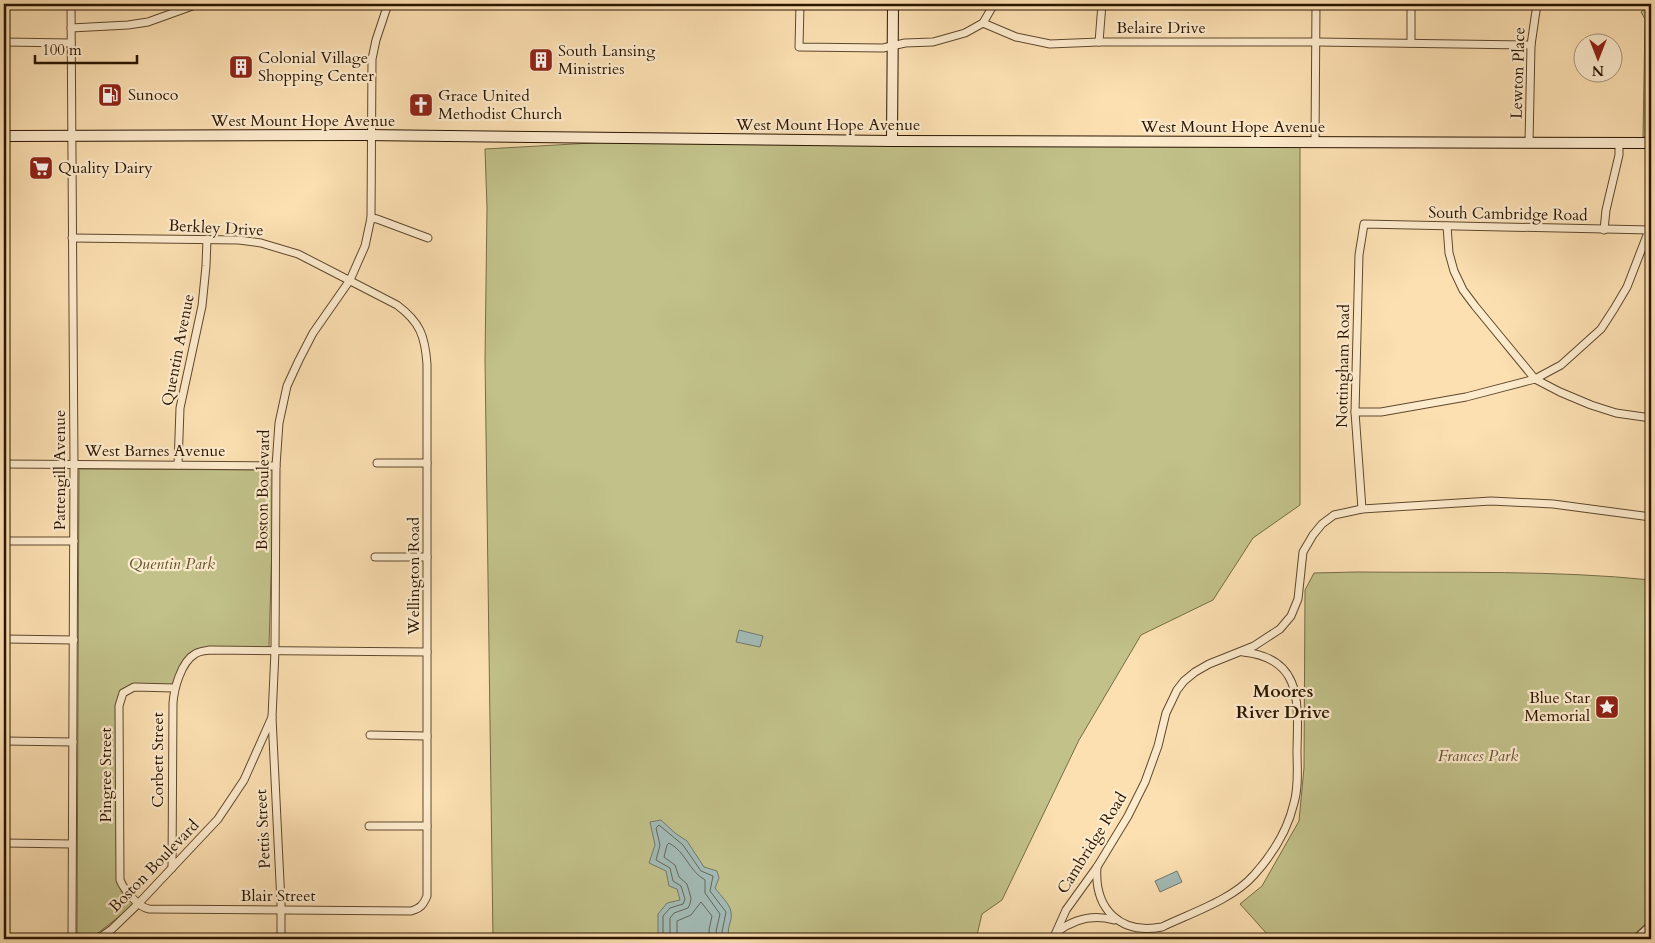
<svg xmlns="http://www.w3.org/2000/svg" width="1655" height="943" font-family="Cardo,serif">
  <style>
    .green { fill: #c2c18a; stroke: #766b45 }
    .water { fill: #a3bbb6; stroke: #73796d }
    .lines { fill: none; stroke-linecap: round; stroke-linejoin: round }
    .shore { stroke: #66685b; stroke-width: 1 }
    .street-casing { stroke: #5e482c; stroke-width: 9 }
    .secondary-casing { stroke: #2a1500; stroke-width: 12 }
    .street { stroke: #fdebcd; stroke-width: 7 }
    .secondary { stroke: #fdebcd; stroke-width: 10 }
    .labels { text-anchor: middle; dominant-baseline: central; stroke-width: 4.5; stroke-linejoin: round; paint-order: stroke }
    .street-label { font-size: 16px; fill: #2a1500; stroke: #fdebcd }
    .poi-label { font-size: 16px; fill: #2a1500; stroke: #fdebcd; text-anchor: start }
    .park-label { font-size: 16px; font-style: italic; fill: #5f5130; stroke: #fdebcd }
    .neighbourhood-label { font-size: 18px; font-weight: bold; fill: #2a1500; stroke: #fdebcd }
  </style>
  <rect width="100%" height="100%" fill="#fce0b2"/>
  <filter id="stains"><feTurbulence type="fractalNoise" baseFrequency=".004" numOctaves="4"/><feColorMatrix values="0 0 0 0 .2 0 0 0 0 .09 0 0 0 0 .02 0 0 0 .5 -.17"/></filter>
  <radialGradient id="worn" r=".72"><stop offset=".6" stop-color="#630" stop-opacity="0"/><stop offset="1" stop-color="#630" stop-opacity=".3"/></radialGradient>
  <g class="green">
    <path d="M1646 4H1651V137H1643L1645 19 1641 12 1645 9Z"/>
    <path d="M663 139 1300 142V505L1253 538 1213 600 1141 635 1079 740 1002 900 982 914 976 939H493L485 360 487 208 485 149Z"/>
    <path d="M79 469 274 470 269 647 210 652 189 656 177 673 173 689 131 688 120 701V877L138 902 94 936 85 937 77 933Z"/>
    <path d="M1357 572C1455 573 1554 570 1651 580V919L1629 939H1267L1268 935 1240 904 1262 886 1299 821 1304 768 1305 590 1314 573Z"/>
  </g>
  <g class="water">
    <path d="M739 630 763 636 760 647 736 642Z"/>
    <path d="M661 820 675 833 687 841 704 867 717 871 719 878 715 888C720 895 730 904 731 912 733 923 725 927 730 939H658V914L667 903 680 900 677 889 669 886 666 871 649 863 655 845 650 822Z"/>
    <path d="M1177 871 1182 882 1160 892 1155 881Z"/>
  </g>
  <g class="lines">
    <g class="shore">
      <path d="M663 939V916L670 908 683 904 685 899 681 886 673 881 670 868 656 860 660 845 656 828 659 825 683 845 701 871 713 876 710 891 726 912 722 932 725 939"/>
      <path d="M670 939V918L674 913 688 908 690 904 691 898 687 884 679 877 675 865 664 857 667 845 669 843C686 852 688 870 705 880V893L720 914 716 931 718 939"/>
      <path d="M677 939V921L691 915 701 902 712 916 709 930 710 939"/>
    </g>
    <defs>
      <g id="street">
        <path d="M71 4 74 464 72 936"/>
        <path d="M800 4 799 47 883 48 905 43 933 42 965 33 983 23 1016 37 1050 44 1099 42H1317L1531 45"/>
        <path d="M1411 4V43"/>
        <path d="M983 23 994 4"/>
        <path d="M71 28 128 25 148 22 198 4"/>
        <path d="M4 42 71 43"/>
        <path d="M1099 42 1102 4"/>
        <path d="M1315 142 1316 4"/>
        <path d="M1529 143 1531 45 1537 4"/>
        <path d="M371 218 377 219 428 238"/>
        <path d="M1447 226 1449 253 1454 271 1463 290 1475 306 1535 379 1560 392 1591 405 1616 413 1651 418"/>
        <path d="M1604 230 1606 210 1619 155V143"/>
        <path d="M72 238 239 240 261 243 298 254 397 305C420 322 425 336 427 364V896C423 905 421 908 411 911L149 909C138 907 124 890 120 880L119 706 123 693 134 687 174 688"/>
        <path d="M1355 412H1381L1466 397 1535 379 1561 365 1601 329 1614 309 1627 287 1649 230"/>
        <path d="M377 463H427"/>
        <path d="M4 464 276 466"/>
        <path d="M178 465 180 408 202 306 206 266 207 239"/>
        <path d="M1362 509 1355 412 1359 255 1364 224 1651 230"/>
        <path d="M4 541H74"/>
        <path d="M375 557H427"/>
        <path d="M4 639 74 640"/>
        <path d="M272 717 281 903V939"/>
        <path d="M370 735 427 736"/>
        <path d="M4 741 73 742"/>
        <path d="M369 826H427"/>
        <path d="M4 843 72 844"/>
        <path d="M1097 867C1094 909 1120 935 1162 927 1191 913 1232 900 1254 875 1272 855 1288 829 1294 803 1299 786 1297 767 1297 750 1298 703 1303 658 1243 652"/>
        <path d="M172 868 173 703C174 689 181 662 195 654 199 651 205 651 210 650L427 652"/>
        <path d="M1057 932C1074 919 1093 914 1114 920"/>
        <path d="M64 939 72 936 79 939"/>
        <path d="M98 939 112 929 139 903 218 819 244 780 272 717 275 651 276 466 279 423 287 386 299 360 313 333 350 280 365 246 371 218 372 59 376 40 388 4"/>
        <path d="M1053 939 1066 910 1097 867 1128 816 1145 782 1158 746 1166 713 1177 690 1184 681 1195 672 1209 664 1254 646 1280 629 1291 616 1298 599 1303 552 1313 535 1322 524 1334 515 1362 509 1491 501 1553 504 1651 517"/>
        <path d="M1636 939 1651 925"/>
      </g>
      <g id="secondary">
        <path d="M4 136 364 135 892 141 1651 143"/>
        <path d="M892 141 893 4"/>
      </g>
    </defs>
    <use href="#street" class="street-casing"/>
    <use href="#secondary" class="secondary-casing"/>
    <use href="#street" class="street"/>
    <use href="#secondary" class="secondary"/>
  </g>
  <defs>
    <symbol id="building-square" viewBox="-11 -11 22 22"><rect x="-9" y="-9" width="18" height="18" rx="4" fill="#8f2418" stroke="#fdebcd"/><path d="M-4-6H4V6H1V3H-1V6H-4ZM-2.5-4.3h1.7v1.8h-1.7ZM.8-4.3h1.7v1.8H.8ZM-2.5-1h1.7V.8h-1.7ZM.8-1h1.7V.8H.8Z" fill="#fff"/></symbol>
    <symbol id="fuel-square" viewBox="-11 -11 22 22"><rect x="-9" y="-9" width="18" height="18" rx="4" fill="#8f2418" stroke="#fdebcd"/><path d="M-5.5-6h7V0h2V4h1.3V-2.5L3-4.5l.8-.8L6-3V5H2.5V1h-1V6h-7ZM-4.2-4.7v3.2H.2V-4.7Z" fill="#fff"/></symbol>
    <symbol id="church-square" viewBox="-11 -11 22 22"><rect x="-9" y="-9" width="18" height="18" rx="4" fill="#8f2418" stroke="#fdebcd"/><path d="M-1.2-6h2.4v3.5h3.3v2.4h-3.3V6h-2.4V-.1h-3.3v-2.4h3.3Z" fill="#fff"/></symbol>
    <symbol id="supermarket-square" viewBox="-11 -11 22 22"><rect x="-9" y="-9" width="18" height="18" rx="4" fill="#8f2418" stroke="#fdebcd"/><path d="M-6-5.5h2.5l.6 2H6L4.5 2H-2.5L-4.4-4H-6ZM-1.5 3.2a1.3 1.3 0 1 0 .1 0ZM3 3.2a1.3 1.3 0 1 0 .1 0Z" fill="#fff"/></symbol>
    <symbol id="sight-square" viewBox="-11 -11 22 22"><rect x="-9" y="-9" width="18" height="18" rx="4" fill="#8f2418" stroke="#fdebcd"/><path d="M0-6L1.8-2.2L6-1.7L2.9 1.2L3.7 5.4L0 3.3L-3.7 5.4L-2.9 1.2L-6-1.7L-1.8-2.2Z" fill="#fff"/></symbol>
  </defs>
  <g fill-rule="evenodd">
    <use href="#building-square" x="527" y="46" width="28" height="28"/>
    <use href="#building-square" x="227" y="53" width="28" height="28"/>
    <use href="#fuel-square" x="96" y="81" width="28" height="28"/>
    <use href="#church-square" x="407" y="91" width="28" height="28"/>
    <use href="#supermarket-square" x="27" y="154" width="28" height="28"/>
    <use href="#sight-square" x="1593" y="693" width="28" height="28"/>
  </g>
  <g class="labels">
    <g class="street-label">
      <text x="1161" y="28">Belaire Drive</text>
      <text transform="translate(1518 73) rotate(-88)">Lewton Place</text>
      <text x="303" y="121">West Mount Hope Avenue</text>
      <text x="828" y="125">West Mount Hope Avenue</text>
      <text x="1233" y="127">West Mount Hope Avenue</text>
      <text transform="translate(1508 214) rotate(1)">South Cambridge Road</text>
      <text transform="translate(216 228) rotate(3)">Berkley Drive</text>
      <text transform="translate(178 350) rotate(-79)">Quentin Avenue</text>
      <text transform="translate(1343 366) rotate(-89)">Nottingham Road</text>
      <text x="155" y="451">West Barnes Avenue</text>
      <text transform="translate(60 470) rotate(-90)">Pattengill Avenue</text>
      <text transform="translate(263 490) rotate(-89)">Boston Boulevard</text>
      <text transform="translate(414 576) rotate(-90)">Wellington Road</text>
      <text transform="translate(158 760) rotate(-90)">Corbett Street</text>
      <text transform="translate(106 775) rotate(-90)">Pingree Street</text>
      <text transform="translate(263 829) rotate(-93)">Pettis Street</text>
      <text transform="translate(1092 843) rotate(-58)">Cambridge Road</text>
      <text transform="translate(154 866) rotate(-46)">Boston Boulevard</text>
      <text x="278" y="896">Blair Street</text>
    </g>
    <g class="poi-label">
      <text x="558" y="51">South Lansing<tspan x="558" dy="18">Ministries</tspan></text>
      <text x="258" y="58">Colonial Village<tspan x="258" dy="18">Shopping Center</tspan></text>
      <text x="128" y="95">Sunoco</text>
      <text x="438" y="96">Grace United<tspan x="438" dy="18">Methodist Church</tspan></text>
      <text x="58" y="168">Quality Dairy</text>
      <text x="1590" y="698" text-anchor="end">Blue Star<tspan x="1590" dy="18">Memorial</tspan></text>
    </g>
    <g class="park-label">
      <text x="172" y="564">Quentin Park</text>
      <text x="1478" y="756">Frances Park</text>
    </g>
    <g class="neighbourhood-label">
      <text x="1283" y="691">Moores<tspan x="1283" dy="21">River Drive</tspan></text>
    </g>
  </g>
  <rect width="1655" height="943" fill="none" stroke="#fce0b2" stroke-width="20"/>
  <rect x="5" y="5" width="1645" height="933" fill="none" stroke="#2a1500" stroke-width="2.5"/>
  <rect x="10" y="10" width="1635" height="923" fill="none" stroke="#2a1500"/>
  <g transform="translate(1598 58) rotate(180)"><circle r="24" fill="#fdebcd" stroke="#a9957b"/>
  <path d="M0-4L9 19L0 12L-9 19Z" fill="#8f2418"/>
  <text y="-8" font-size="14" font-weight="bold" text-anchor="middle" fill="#2a1500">N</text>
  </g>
  <path d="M35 55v8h102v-8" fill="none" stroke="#2a1500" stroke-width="2.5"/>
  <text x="42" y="55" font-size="15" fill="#2a1500" stroke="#fdebcd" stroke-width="4" paint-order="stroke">100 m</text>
  <rect width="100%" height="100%" filter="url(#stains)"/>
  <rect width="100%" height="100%" fill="url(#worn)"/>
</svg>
